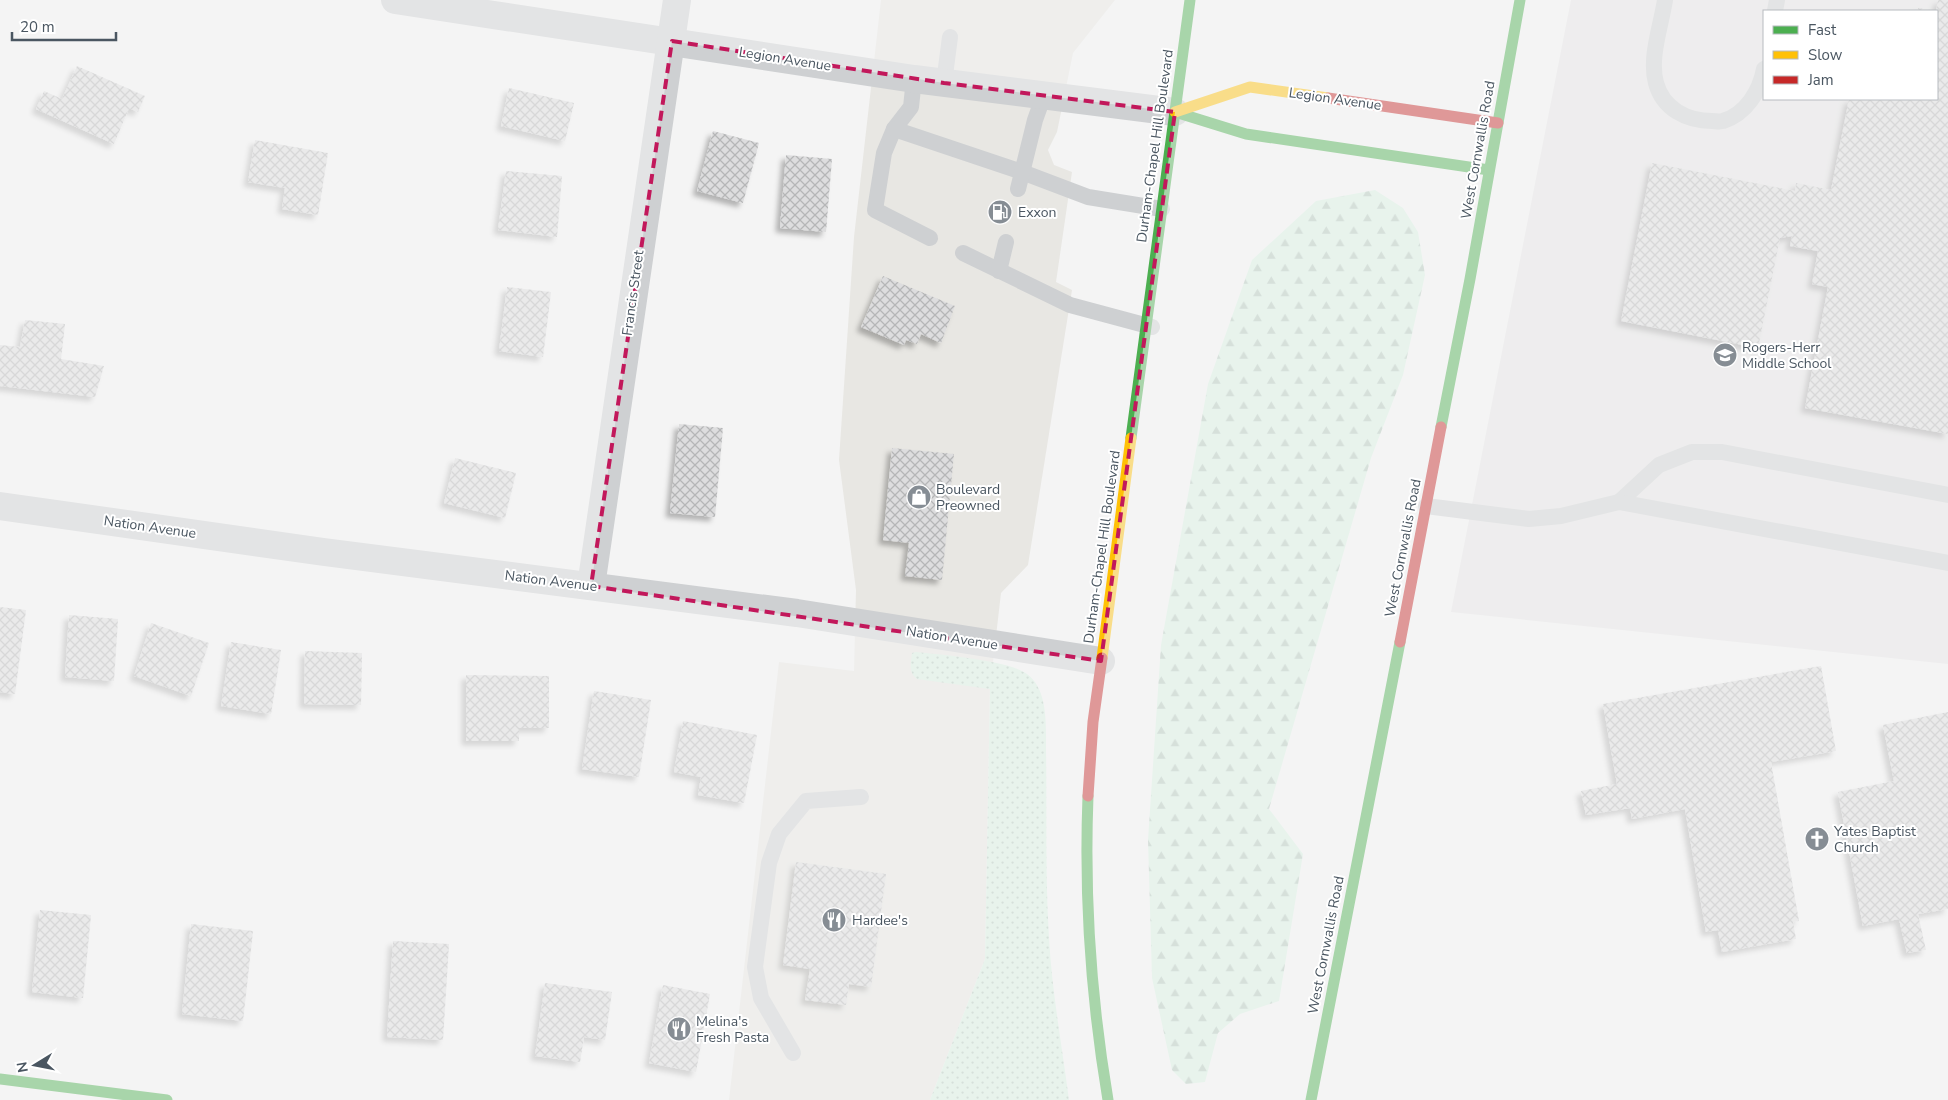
<svg xmlns="http://www.w3.org/2000/svg" width="1948" height="1100" font-family="'Nunito Sans',sans-serif">
  <style>
    .commercial { fill: #e8e7e3 }
    .education { fill: #e6e5e6; fill-rule: evenodd }
    .grass { fill: url(#grass-dots) }
    .forest { fill: url(#forest-firs) }
    .building { fill: url(#building-cross-hatch); filter: url(#shadow) }
    .lines { fill: none; stroke-linecap: round; stroke-linejoin: round }
    .lane { stroke: #ced0d2; stroke-width: 16 }
    .street { stroke: #ced0d2; stroke-width: 28 }
    .fast { stroke: #4caf50; stroke-width: 11 }
    .slow { stroke: #ffc107; stroke-width: 11 }
    .jam { stroke: #c62828; stroke-width: 11 }
    .marked { fill: none; stroke: #c2185b; stroke-width: 4; stroke-dasharray: 10 6; stroke-linejoin: round }
    .labels { text-anchor: middle; dominant-baseline: central; stroke-width: 4; stroke-linejoin: round; paint-order: stroke }
    .street-label { font-size: 14px; fill: #4a5661; stroke: #fff }
    .poi-label { font-size: 14px; fill: #4a5661; stroke: #fff; text-anchor: start }
  </style>
  <defs>
    <pattern id="grass-dots" width="8" height="8" patternUnits="userSpaceOnUse" patternTransform="scale(1.25)"><rect width="8" height="8" fill="#d9f2e3"/><path d="M2 2h.1M6 6h.1" fill="none" stroke="#b2c7bb" stroke-width="1.8" stroke-linecap="round"/></pattern>
    <pattern id="forest-firs" width="22" height="20" patternUnits="userSpaceOnUse" patternTransform="scale(1.25)"><rect width="22" height="20" fill="#d9f2e3"/><path d="M5 1l3.5 6h-7zM16 11l3.5 6h-7z" fill="#b2c7bb"/></pattern>
    <pattern id="building-cross-hatch" width="8" height="8" patternUnits="userSpaceOnUse" patternTransform="scale(1.25)"><rect width="8" height="8" fill="#ddddde"/><path d="M0 0l8 8M0 8l8-8" fill="none" stroke="#b5b6b7"/></pattern>
    <filter id="shadow"><feDropShadow dx="-4.5" dy="4.5" stdDeviation="2.5" flood-color="#0004"/></filter>
  </defs>
  <rect width="100%" height="100%" fill="#f4f4f4"/>
  <path class="commercial" d="M881 0H1115L1073 53 1057 132 1048 150 1054 165 1072 172 1056 282 1072 290 1028 565 1001 593 990 688 985 959 930 1100H729L779 662 854 671 856 590 839 460 854 237Z"/>
  <path class="education" d="M1571 0H1948V664L1451 612ZM1764 11H1937V99H1764Z"/>
  <path class="grass" d="M916 652C942 655 1008 660 1027 674 1048 689 1046 725 1046 748 1047 811 1045 875 1049 938 1052 992 1062 1046 1069 1100H930L985 959 990 689 917 679C908 672 911 664 912 653Z"/>
  <path class="forest" d="M1375 190 1403 208 1418 232 1425 275 1403 375 1371 458 1269 809 1303 854 1279 1001 1240 1014 1218 1033 1205 1082 1186 1084 1172 1070 1152 978 1148 840 1161 645 1208 384 1252 260 1316 201Z"/>
  <g class="building">
    <path d="M1938 0H1948V434L1805 408 1828 287 1812 284 1818 251 1790 246 1792 236 1780 238 1758 348 1621 321 1652 163 1795 191 1796 183 1831 190 1849 99H1937L1936 11Z"/>
    <path d="M1918 8 1931 10 1930 11H1918Z"/>
    <path d="M77 66 145 96 138 112 129 108 114 144 36 109 44 91 62 99Z"/>
    <path d="M509 88 574 103 565 141 501 126Z"/>
    <path d="M713 131 759 143 743 203 697 191Z"/>
    <path d="M255 140 328 153 318 215 282 209 285 188 248 182Z"/>
    <path d="M786 155 832 159 826 232 780 228Z"/>
    <path d="M506 171 562 176 557 237 498 230Z"/>
    <path d="M883 276 955 306 941 343 921 334 917 344 906 340 904 345 861 327Z"/>
    <path d="M507 287 551 292 543 357 499 351Z"/>
    <path d="M25 320 65 324 61 359 104 366 95 397 0 386V345L20 347Z"/>
    <path d="M679 424 723 428 715 517 670 513Z"/>
    <path d="M892 448 954 454 942 580 905 576 909 543 883 540Z"/>
    <path d="M455 458 516 473 505 518 444 503Z"/>
    <path d="M0 607 26 610 15 694 0 692Z"/>
    <path d="M69 615 118 619 114 681 65 677Z"/>
    <path d="M151 623 209 643 191 696 134 676Z"/>
    <path d="M231 642 281 650 271 714 221 706Z"/>
    <path d="M305 651 362 653 361 705 304 704Z"/>
    <path d="M1821 666 1836 751 1771 762 1799 921 1793 922 1796 939 1722 952 1718 930 1706 932 1685 809 1632 819 1630 808 1586 815 1581 791 1617 784 1603 704Z"/>
    <path d="M466 675 549 676V728H519V741H466Z"/>
    <path d="M594 691 651 700 639 777 582 769Z"/>
    <path d="M1948 712V909L1918 914 1926 950 1907 953 1899 919 1863 926 1838 792 1894 781 1883 725Z"/>
    <path d="M683 721 757 735 744 803 698 795 701 777 674 772Z"/>
    <path d="M796 862 886 874 871 987 849 984 846 1005 805 1000 810 969 783 965Z"/>
    <path d="M40 910 91 915 83 998 32 992Z"/>
    <path d="M191 924 253 931 243 1021 182 1014Z"/>
    <path d="M393 941 449 944 443 1040 387 1037Z"/>
    <path d="M545 983 612 992 605 1040 584 1037 580 1062 535 1056Z"/>
    <path d="M663 985 710 994 696 1072 649 1063Z"/>
  </g>
  <g class="lines">
    <g class="lane">
      <path d="M1665 0C1661 26 1649 58 1656 83 1663 109 1687 121 1712 121 1715 121 1720 122 1723 121 1746 114 1760 91 1764 69"/>
      <path d="M1775 11 1777 0"/>
      <path d="M914 79 911 107 894 129 884 153 875 210 930 238"/>
      <path d="M944 83 950 37"/>
      <path d="M894 129 1022 172 1088 197 1162 209"/>
      <path d="M1018 189 1035 120 1044 95"/>
      <path d="M963 253 1070 305 1152 327"/>
      <path d="M999 271 1006 242"/>
      <path d="M1619 502 1659 465 1692 452H1722L1948 495"/>
      <path d="M1426 506 1529 519 1561 516 1619 502 1948 563"/>
      <path d="M793 1053 761 998 755 967 769 863 779 834 806 801 861 797"/>
    </g>
    <g class="street">
      <path d="M395 0 914 79 1175 112"/>
      <path d="M0 506 324 552 797 613 1101 661"/>
      <path d="M591 586 677 0"/>
    </g>
    <g class="fast">
      <path d="M1175 112 1246 134 1489 170"/>
      <path d="M1441 427 1470 279 1520 0"/>
      <path d="M1131 438 1190 0"/>
      <path d="M1088 796C1084 899 1091 999 1108 1100"/>
      <path d="M0 1079 167 1100"/>
      <path d="M1311 1100 1400 642"/>
    </g>
    <g class="slow">
      <path d="M1175 112 1250 87 1328 98"/>
      <path d="M1102 658 1131 438"/>
    </g>
    <g class="jam">
      <path d="M1328 98 1498 123"/>
      <path d="M1400 642 1441 427"/>
      <path d="M1088 796 1093 722 1102 658"/>
    </g>
  </g>
  <path d="M0 0H1948V1100H0ZM672 41 944 83 1175 112 1101 661 591 586Z" fill="#f4f4f4" fill-opacity=".55" fill-rule="evenodd"/>
  <path class="marked" d="M672 41 944 83 1175 112 1101 661 591 586Z"/>
  <defs>
    <symbol id="fuel-disc" viewBox="-11 -11 22 22"><circle r="9.5" fill="#868d94" stroke="#fff"/><path d="M-5.5-6h7V0h2V4h1.3V-2.5L3-4.5l.8-.8L6-3V5H2.5V1h-1V6h-7ZM-4.2-4.7v3.2H.2V-4.7Z" fill="#fff"/></symbol>
    <symbol id="school-disc" viewBox="-11 -11 22 22"><circle r="9.5" fill="#868d94" stroke="#fff"/><path d="M0-5L7-2L0 1L-7-2ZM-4 1L0 2.5L4 1V4Q0 6-4 4Z" fill="#fff"/></symbol>
    <symbol id="shop-disc" viewBox="-11 -11 22 22"><circle r="9.5" fill="#868d94" stroke="#fff"/><path d="M-5-2.5h2.3a2.7 3.5 0 0 1 5.4 0H5L5.5 6h-11ZM-1.5-2.5h3a1.5 2.3 0 0 0-3 0Z" fill="#fff"/></symbol>
    <symbol id="church-disc" viewBox="-11 -11 22 22"><circle r="9.5" fill="#868d94" stroke="#fff"/><path d="M-1.2-6h2.4v3.5h3.3v2.4h-3.3V6h-2.4V-.1h-3.3v-2.4h3.3Z" fill="#fff"/></symbol>
    <symbol id="restaurant-disc" viewBox="-11 -11 22 22"><circle r="9.5" fill="#868d94" stroke="#fff"/><path d="M-5-6h1v4h1v-4h1v4h1v-4h1v5L-1.5 .5V6h-2V.5L-5-1ZM5-6V6H3V1.5H1.5Q1.5-4 5-6Z" fill="#fff"/></symbol>
  </defs>
  <g fill-rule="evenodd">
    <use href="#fuel-disc" x="986" y="198" width="28" height="28"/>
    <use href="#school-disc" x="1711" y="341" width="28" height="28"/>
    <use href="#shop-disc" x="905" y="483" width="28" height="28"/>
    <use href="#church-disc" x="1803" y="825" width="28" height="28"/>
    <use href="#restaurant-disc" x="820" y="906" width="28" height="28"/>
    <use href="#restaurant-disc" x="665" y="1015" width="28" height="28"/>
  </g>
  <g class="labels">
    <g class="street-label">
      <text transform="translate(785 59) rotate(9)">Legion Avenue</text>
      <text transform="translate(1335 99) rotate(8)">Legion Avenue</text>
      <text transform="translate(1155 146) rotate(-82)">Durham-Chapel Hill Boulevard</text>
      <text transform="translate(1478 150) rotate(-80)">West Cornwallis Road</text>
      <text transform="translate(633 293) rotate(-82)">Francis Street</text>
      <text transform="translate(150 527) rotate(8)">Nation Avenue</text>
      <text transform="translate(1102 547) rotate(-82)">Durham-Chapel Hill Boulevard</text>
      <text transform="translate(1403 548) rotate(-79)">West Cornwallis Road</text>
      <text transform="translate(551 581) rotate(7)">Nation Avenue</text>
      <text transform="translate(952 638) rotate(9)">Nation Avenue</text>
      <text transform="translate(1326 945) rotate(-79)">West Cornwallis Road</text>
    </g>
    <g class="poi-label">
      <text x="1018" y="212">Exxon</text>
      <text x="1742" y="347">Rogers-Herr<tspan x="1742" dy="16">Middle School</tspan></text>
      <text x="936" y="489">Boulevard<tspan x="936" dy="16">Preowned</tspan></text>
      <text x="1834" y="831">Yates Baptist<tspan x="1834" dy="16">Church</tspan></text>
      <text x="852" y="920">Hardee's</text>
      <text x="696" y="1021">Melina's<tspan x="696" dy="16">Fresh Pasta</tspan></text>
    </g>
  </g>
  <rect x="1763" y="10" width="175" height="90" fill="#ffffff" stroke="#b7bbc0"/>
  <rect x="1773" y="26" width="25" height="8" fill="#4caf50" stroke="#b7bbc0"/>
  <text x="1808" y="35" font-size="15" fill="#4a5661">Fast</text>
  <rect x="1773" y="51" width="25" height="8" fill="#ffc107" stroke="#b7bbc0"/>
  <text x="1808" y="60" font-size="15" fill="#4a5661">Slow</text>
  <rect x="1773" y="76" width="25" height="8" fill="#c62828" stroke="#b7bbc0"/>
  <text x="1808" y="85" font-size="15" fill="#4a5661">Jam</text>
  <g transform="translate(35 1065) rotate(260)" stroke="#ffffff" stroke-width="4" paint-order="stroke">
  <path d="M0-4L9 19L0 12L-9 19Z" fill="#4a5661"/>
  <text y="-8" font-size="14" font-weight="bold" text-anchor="middle" fill="#4a5661">N</text>
  </g>
  <path d="M12 32v8h104v-8" fill="none" stroke="#4a5661" stroke-width="2.5"/>
  <text x="20" y="32" font-size="15" fill="#4a5661" stroke="#ffffff" stroke-width="4" paint-order="stroke">20 m</text>
</svg>
